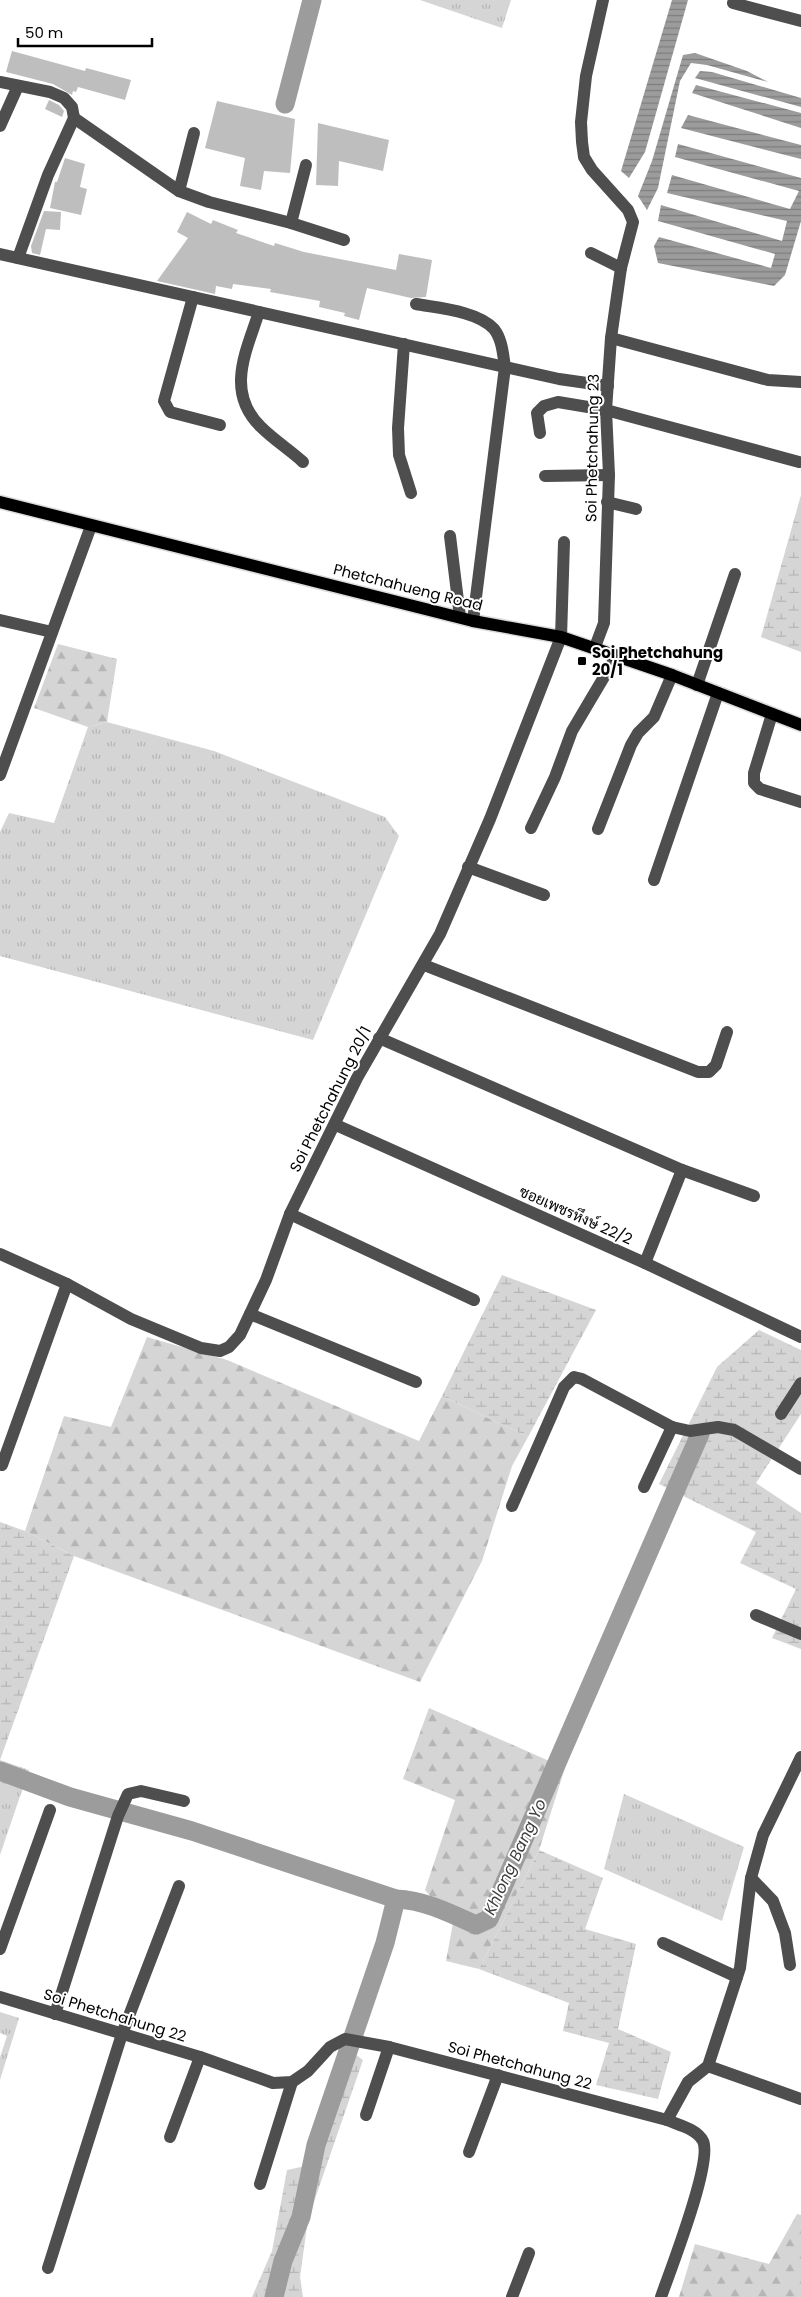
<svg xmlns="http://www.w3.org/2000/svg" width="801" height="2297" font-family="Poppins,Sarabun,sans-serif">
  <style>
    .grass { fill: url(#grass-tufts) }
    .forest { fill: url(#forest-firs) }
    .wetland { fill: url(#wetland-marsh) }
    .water { fill: url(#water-rules) }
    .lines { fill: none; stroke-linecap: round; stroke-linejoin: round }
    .canal { stroke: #9c9c9c; stroke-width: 19 }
    .building { fill: #bebebe }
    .major-casing { stroke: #dbdbdb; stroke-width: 15 }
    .minor { stroke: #4e4e4e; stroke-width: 12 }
    .major { stroke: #000; stroke-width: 12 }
    .poi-dot { fill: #000; stroke: #fff; stroke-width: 2 }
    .labels { text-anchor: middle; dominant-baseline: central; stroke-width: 4; stroke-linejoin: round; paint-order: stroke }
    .street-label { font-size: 15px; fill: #000; stroke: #fff }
    .poi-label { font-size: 15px; font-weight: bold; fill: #000; stroke: #fff; text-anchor: start }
    .water-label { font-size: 16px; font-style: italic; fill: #3d3d3d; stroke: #fff }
  </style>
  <defs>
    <pattern id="grass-tufts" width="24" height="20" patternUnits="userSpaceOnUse" patternTransform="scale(1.25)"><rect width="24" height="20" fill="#d5d5d5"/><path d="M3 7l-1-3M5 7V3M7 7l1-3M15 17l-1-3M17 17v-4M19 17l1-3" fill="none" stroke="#b5b5b5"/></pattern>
    <pattern id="forest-firs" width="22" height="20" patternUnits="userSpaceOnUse" patternTransform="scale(1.25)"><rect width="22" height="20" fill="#d5d5d5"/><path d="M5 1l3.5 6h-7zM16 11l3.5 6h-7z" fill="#b5b5b5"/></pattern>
    <pattern id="wetland-marsh" width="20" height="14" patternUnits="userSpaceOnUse" patternTransform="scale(1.25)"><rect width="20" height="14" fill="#d5d5d5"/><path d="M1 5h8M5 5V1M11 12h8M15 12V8" fill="none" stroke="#b5b5b5"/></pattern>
    <pattern id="water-rules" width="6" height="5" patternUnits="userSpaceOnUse" patternTransform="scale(1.25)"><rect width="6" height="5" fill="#9c9c9c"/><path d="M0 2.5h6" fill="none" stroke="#7d7d7d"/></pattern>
  </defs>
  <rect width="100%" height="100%" fill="#fff"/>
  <g class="grass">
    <path d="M420 0H511L502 28Z"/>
    <path d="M107 722 214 751 385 817 399 836 313 1040 0 956V832L9 813 54 823 88 727Z"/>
    <path d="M0 1760 29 1770 0 1855Z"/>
    <path d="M624 1794 744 1847 722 1921 604 1869Z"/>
    <path d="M0 2012 19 2018 0 2080V2057L7 2036 0 2033Z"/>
  </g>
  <g class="forest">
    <path d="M58 644 117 659 107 722 88 727 34 708Z"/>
    <path d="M147 1337 227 1360 419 1441 442 1396 528 1437 512 1466 482 1561 420 1682 74 1556 25 1531 64 1416 111 1427Z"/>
    <path d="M429 1708 565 1768 539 1850 479 1969 446 1961 453 1923 425 1890 455 1800 403 1779Z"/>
    <path d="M797 2214 801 2215V2297H679L695 2244 769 2264Z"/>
  </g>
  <g class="wetland">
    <path d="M801 495V652L761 637Z"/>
    <path d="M502 1275 596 1310 528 1437 442 1396Z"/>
    <path d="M759 1330 801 1350V1414L756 1483 801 1513V1649L772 1638 796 1589 740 1563 756 1532 659 1484 717 1367Z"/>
    <path d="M0 1522 25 1531 74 1556 0 1760Z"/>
    <path d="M539 1850 603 1878 585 1929 636 1944 618 2029 671 2052 658 2099 596 2085 609 2043 563 2031 569 2003 479 1969Z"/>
    <path d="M345 2047 363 2060 308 2219 300 2277 303 2297H252L272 2251 287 2170 306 2166Z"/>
  </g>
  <g class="water">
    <path d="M672 0H688L645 152 629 178 621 171Z"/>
    <path d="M695 53 747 71 768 82 707 65 691 63 680 81 658 188 647 210 638 196 652 161 683 55Z"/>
    <path d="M700 71 712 72 801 98V107L695 78Z"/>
    <path d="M696 85 801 113V128L692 93Z"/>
    <path d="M688 115 801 145V159L681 128Z"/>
    <path d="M678 144 801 178V221L785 275 774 286 658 263 654 246 659 237 771 268 775 254 658 221 661 205 782 241 787 221 667 193 672 175 790 209 799 191 675 157Z"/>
  </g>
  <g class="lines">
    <g class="canal">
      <path d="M285 104 312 0"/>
      <path d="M0 1771 70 1797 192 1831 396 1899C424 1900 450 1913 476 1925L489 1919 700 1434"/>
      <path d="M274 2297 283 2261 301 2217 316 2145 385 1943 396 1899"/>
    </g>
  </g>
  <g class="building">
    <path d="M12 51 85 71 86 68 131 80 125 100 78 87 76 92 73 91 72 95 53 84 6 72Z"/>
    <path d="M49 100 59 105 64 111 62 117 45 109Z"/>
    <path d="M217 101 295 119 290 173 264 171 261 190 240 186 245 158 205 148Z"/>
    <path d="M318 123 389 140 383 171 339 161 338 186 316 185Z"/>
    <path d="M65 158 85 164 80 187 87 189 81 215 50 208 55 182H57Z"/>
    <path d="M44 211 61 212 60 230 46 229 40 255 32 253 31 246Z"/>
    <path d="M187 212 211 224 213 220 238 230 236 233 274 246 275 243 304 252 396 270 399 254 432 260 426 297 411 298 367 288 359 320 344 316 345 313 319 307 320 301 270 292 271 289 233 284 232 289 216 286 215 294 157 281 188 238 177 232Z"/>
  </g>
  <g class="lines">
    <defs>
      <path id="major" d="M0 502 473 621 561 637 672 675 801 725"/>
    </defs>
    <use href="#major" class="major-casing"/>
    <g class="minor">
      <path d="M733 3 801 21"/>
      <path d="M0 82 50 92 64 98 72 107 74 118 48 175 18 258"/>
      <path d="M74 118 179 191 209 202 291 223 344 240"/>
      <path d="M0 126 18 86"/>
      <path d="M179 191 194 133"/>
      <path d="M291 223 306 165"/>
      <path d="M591 253 621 268"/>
      <path d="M0 254 559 379 608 386"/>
      <path d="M193 297 164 401 170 412 220 425"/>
      <path d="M416 304C438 308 478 311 494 329 502 339 503 354 505 367L473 621"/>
      <path d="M259 312C246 352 225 392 261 427 274 440 290 450 303 462"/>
      <path d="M611 338 768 380 801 382"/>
      <path d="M404 344 398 428 399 455 411 493"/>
      <path d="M540 433 537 413 544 406 558 402 606 410 799 462"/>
      <path d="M545 476 609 475"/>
      <path d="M607 502 636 509"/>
      <path d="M450 536 460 617"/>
      <path d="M0 620 52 632"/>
      <path d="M595 647 604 623 609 475 606 410 611 338 621 268 633 222 628 210 592 170 584 157 582 142 581 122 586 76 603 0"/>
      <path d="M697 685 735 574"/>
      <path d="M772 714 754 773V783L760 789 801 802"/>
      <path d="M0 775 91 526"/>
      <path d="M531 828 555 777 572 731 617 655"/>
      <path d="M598 829 631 745 638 733 654 717 672 675"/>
      <path d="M468 867 544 895"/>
      <path d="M654 880 718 693"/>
      <path d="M424 965 698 1072H709L716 1065 727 1032"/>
      <path d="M379 1038 682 1170 645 1263"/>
      <path d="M336 1125 645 1263 801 1337"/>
      <path d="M682 1170 754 1196"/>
      <path d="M290 1214 474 1300"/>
      <path d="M0 1254 67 1284 131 1319 201 1348 220 1351 229 1347 240 1335 266 1280 290 1214 357 1078 440 934 490 819 561 637 564 542"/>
      <path d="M250 1314 416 1382"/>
      <path d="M781 1414 801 1383"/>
      <path d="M2 1465 67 1284"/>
      <path d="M644 1487 672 1427"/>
      <path d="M512 1506 564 1387 574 1377 582 1379 672 1427 690 1431 718 1427 734 1430 801 1469"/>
      <path d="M756 1615 801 1634"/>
      <path d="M751 1878 773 1901 785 1933 790 1965"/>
      <path d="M663 1943 737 1977"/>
      <path d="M0 1949 50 1810"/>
      <path d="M0 1997 200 2057 273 2083 292 2082 308 2071 330 2047 345 2039 389 2047 667 2120 688 2082 708 2066 740 1968 751 1878 763 1835 801 1757"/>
      <path d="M55 2014 118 1816 128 1794 141 1791 184 1801"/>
      <path d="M708 2066 801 2099"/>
      <path d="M366 2115 389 2047"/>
      <path d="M170 2137 200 2057"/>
      <path d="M469 2152 498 2075"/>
      <path d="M260 2184 292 2082"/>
      <path d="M48 2268 122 2034 179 1886"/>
      <path d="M512 2297 529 2253"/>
      <path d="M661 2297C670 2271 713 2162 703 2141 697 2129 679 2125 667 2120"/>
    </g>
    <use href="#major" class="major"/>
  </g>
  <rect class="poi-dot" x="577" y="656" width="10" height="10" rx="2.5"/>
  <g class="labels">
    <g class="street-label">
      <text transform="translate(592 448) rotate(-89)">Soi Phetchahung 23</text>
      <text transform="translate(408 587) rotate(14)">Phetchahueng Road</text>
      <text transform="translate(330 1099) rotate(-63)">Soi Phetchahung 20/1</text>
      <text transform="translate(576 1215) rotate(24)">ซอยเพชรหึงษ์ 22/2</text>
      <text transform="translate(115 2015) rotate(17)">Soi Phetchahung 22</text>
      <text transform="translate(520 2065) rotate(15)">Soi Phetchahung 22</text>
    </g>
    <g class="poi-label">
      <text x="592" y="652">Soi Phetchahung<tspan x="592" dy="17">20/1</tspan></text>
    </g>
    <g class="water-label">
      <text transform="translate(515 1857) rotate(-65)">Khlong Bang Yo</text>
    </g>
  </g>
  <path d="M18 38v8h134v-8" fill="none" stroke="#000000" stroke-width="2.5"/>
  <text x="25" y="38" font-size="15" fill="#000000" stroke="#ffffff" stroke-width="4" paint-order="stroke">50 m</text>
</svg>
